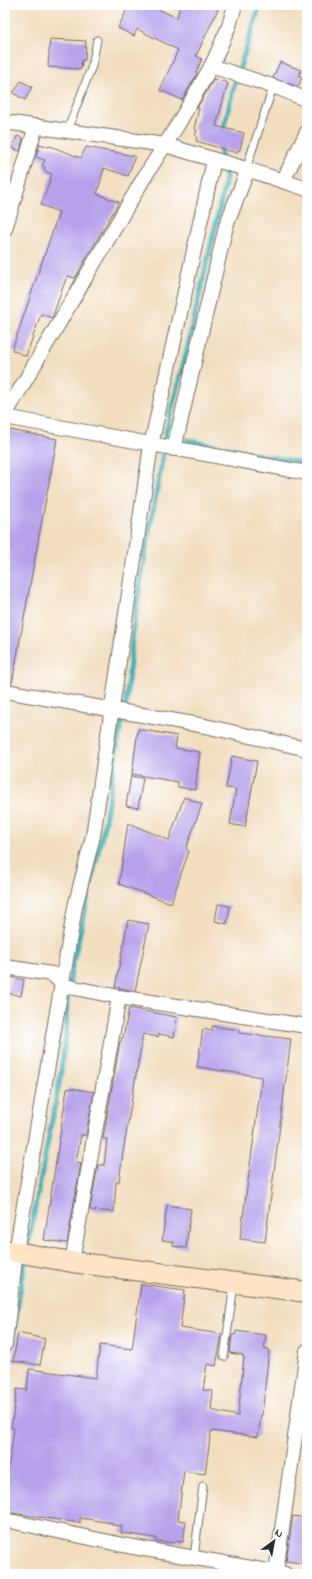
<svg xmlns="http://www.w3.org/2000/svg" width="312" height="1579" font-family="'Indie Flower',sans-serif">
  <style>
    .lines { fill: none; stroke-linecap: round; stroke-linejoin: round }
    .stream { stroke: #3caeb5; stroke-width: 5 }
    .building { fill: #b6a1eb }
    .lane-casing { stroke: #716a5f; stroke-width: 9 }
    .street-casing { stroke: #716a5f; stroke-width: 16 }
    .secondary-casing { stroke: #716a5f; stroke-width: 22 }
    .lane { stroke: #fff; stroke-width: 7 }
    .street { stroke: #fff; stroke-width: 14 }
    .secondary { stroke: #ffe4c6; stroke-width: 20 }
  </style>
  <rect width="100%" height="100%" fill="#fff"/>
  <filter id="ink" filterUnits="userSpaceOnUse"><feTurbulence type="fractalNoise" baseFrequency=".025" numOctaves="2"/><feDisplacementMap in="SourceGraphic" scale="8" xChannelSelector="R" yChannelSelector="G"/><feConvolveMatrix kernelMatrix="1 2 1 2 8 2 1 2 1" color-interpolation-filters="sRGB"/></filter>
  <filter id="wash" filterUnits="userSpaceOnUse"><feTurbulence type="fractalNoise" baseFrequency=".012" numOctaves="4" result="noise"/><feDisplacementMap in="SourceGraphic" scale="16" xChannelSelector="R" yChannelSelector="G"/><feGaussianBlur stdDeviation="0.9" result="paint"/><feColorMatrix in="noise" values="0 0 0 0 0 0 0 0 0 0 0 0 0 0 0 0 0 1.4 0 .05"/><feComposite in="paint" operator="in"/></filter>
  <g filter="url(#wash)">
    <rect width="100%" height="100%" fill="#f2debf"/>
    <g class="lines">
      <g class="stream">
        <path d="M222 134 234 86 260 5"/>
        <path d="M187 440 307 464"/>
        <path d="M27 1249 60 1079 66 1035 67 1003 71 972 104 827 119 734 126 704 134 621 145 554 161 467 166 431 187 349 226 179C226 166 218 155 221 142"/>
        <path d="M13 1334 26 1257"/>
        <path d="M5 1377 11 1342"/>
      </g>
    </g>
    <g id="blocks">
      <g class="building">
        <path d="M129 5H149L177 18 180 5H220L196 56 202 59 196 73 197 74 182 100 160 90 178 50 137 29 134 36 118 28Z"/>
        <path d="M50 39 86 41 85 60H82L81 69 48 67Z"/>
        <path d="M280 62 301 70 299 76 302 77 298 87 273 78Z"/>
        <path d="M214 79 228 83 216 126 244 133 240 150H238L237 153 196 141 197 137 195 136 197 130 194 129 199 108H197Z"/>
        <path d="M21 81 32 87 25 100 13 93Z"/>
        <path d="M17 136 23 138 20 151 12 148Z"/>
        <path d="M40 144 49 147 50 146 81 158 86 147 135 156 128 176 104 168 97 194 119 202 75 278 67 276 52 318 41 314 26 356 12 350 59 212 41 205 52 174 44 171 45 167 42 166 45 160 36 157Z"/>
        <path d="M5 429 57 439 12 683H5Z"/>
        <path d="M138 729 177 736 175 748 200 752 195 790 178 787V782L132 774Z"/>
        <path d="M232 756 257 761 245 827 230 824 236 789 226 788Z"/>
        <path d="M131 776 143 778 138 808 126 806Z"/>
        <path d="M184 797 202 804 186 849 189 851 171 903 119 884 128 823 169 840Z"/>
        <path d="M218 904 230 906 227 924 215 921Z"/>
        <path d="M128 920 149 924 135 991 115 987Z"/>
        <path d="M11 977 24 980 21 996 8 993Z"/>
        <path d="M129 1008 177 1017 174 1037 159 1034 158 1037 143 1034 123 1152 119 1182H116L114 1212 90 1210 98 1165H104L107 1139H103L120 1042H121L122 1037 123 1038Z"/>
        <path d="M212 1026 239 1030V1033L291 1039 265 1242 240 1239 262 1077 197 1067 203 1029 212 1031Z"/>
        <path d="M71 1088 94 1092 86 1135H81L76 1162 81 1163 67 1243 44 1240 67 1089Z"/>
        <path d="M167 1205 191 1209 186 1248 173 1246 174 1242 162 1240Z"/>
        <path d="M141 1284 185 1290 180 1328 222 1334 216 1366 207 1364 203 1390 213 1391 211 1410 238 1416 244 1357H243V1355L230 1353 232 1335H235L236 1331 266 1335 264 1348 269 1349 262 1415H261L258 1437 211 1431 205 1474 184 1471 178 1520 186 1521 183 1542 175 1541 174 1543 156 1541V1538L121 1533 122 1526 112 1525V1523L80 1518V1523L5 1512V1492L14 1428H11L17 1389 27 1390 29 1369 96 1378 100 1345 132 1349Z"/>
        <path d="M18 1333 45 1339 40 1365 13 1361Z"/>
        <path d="M293 1516 307 1518V1564L286 1561Z"/>
      </g>
    </g>
  </g>
  <g filter="url(#ink)">
    <use href="#blocks" fill-opacity="0" stroke="#716a5f" stroke-width="1"/>
    <g class="lines">
      <defs>
        <g id="lane">
          <path d="M67 131 92 66 97 40"/>
          <path d="M246 169 273 87"/>
          <path d="M224 1357 234 1284"/>
          <path d="M194 1558 203 1486"/>
        </g>
        <g id="street">
          <path d="M211 66 281 89 307 100"/>
          <path d="M5 122 165 145 246 169 307 189"/>
          <path d="M283 181 307 132"/>
          <path d="M5 229 36 126"/>
          <path d="M5 415 145 176 177 126 212 65 229 26 235 5"/>
          <path d="M5 417 307 473"/>
          <path d="M174 449 226 226 248 169"/>
          <path d="M5 691 205 726 307 749"/>
          <path d="M5 967 52 974 65 986 119 997 307 1026"/>
          <path d="M72 1262 119 997"/>
          <path d="M5 1344 16 1252 62 983 75 907 93 836 151 445 214 160"/>
          <path d="M5 1520 128 1546 285 1574"/>
          <path d="M276 1572 307 1351"/>
        </g>
        <path id="secondary" d="M5 1250 72 1262 307 1292"/>
      </defs>
      <use href="#lane" class="lane-casing"/>
      <use href="#street" class="street-casing"/>
      <use href="#secondary" class="secondary-casing"/>
      <use href="#lane" class="lane"/>
      <use href="#street" class="street"/>
      <use href="#secondary" class="secondary"/>
    </g>
  </g>
  <rect width="312" height="1579" fill="none" stroke="#fff" stroke-width="20"/>
  <g transform="translate(274 1541) rotate(32)" stroke="#ffffff" stroke-width="3" paint-order="stroke">
  <path d="M0-3L7 15L0 10L-7 15Z" fill="#2b2b2b"/>
  <text y="-6" font-size="11" font-weight="bold" text-anchor="middle" fill="#2b2b2b">N</text>
  </g>
</svg>
